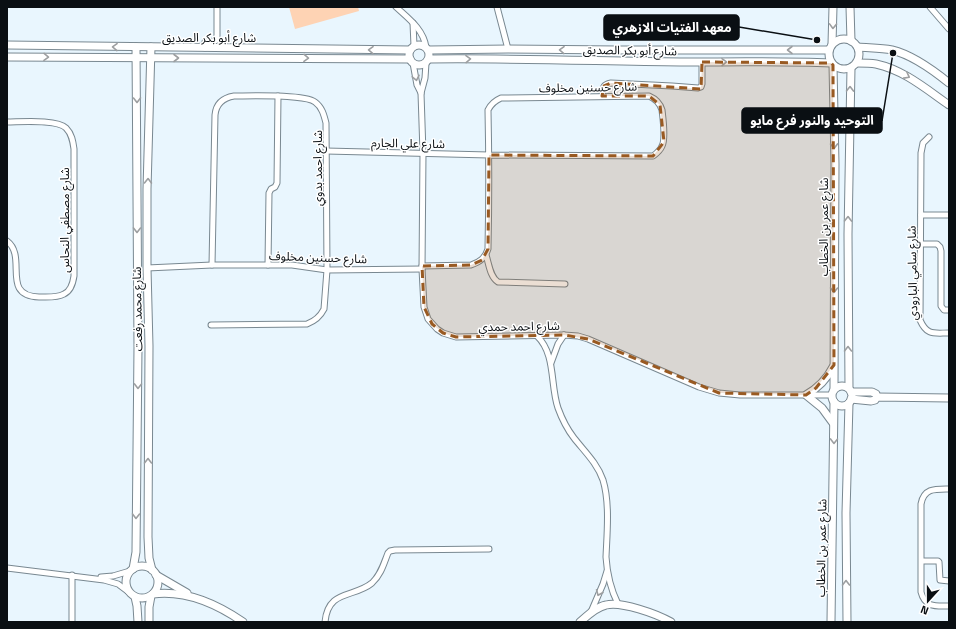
<svg xmlns="http://www.w3.org/2000/svg" width="956" height="629" font-family="'Titillium Web','Noto Sans Arabic',sans-serif">
  <style>
    .green { fill: #fed3b4 }
    .lines { fill: none; stroke-linecap: round; stroke-linejoin: round }
    .street-casing { stroke: #798891; stroke-width: 7 }
    .secondary-casing { stroke: #798891; stroke-width: 9 }
    .street { stroke: #fff; stroke-width: 5 }
    .secondary { stroke: #fff; stroke-width: 7 }
    .oneway { stroke: #9d9fa1 }
    .marked { fill: #995a22; fill-opacity: 0.2; stroke: #995a22; stroke-width: 3; stroke-dasharray: 8 5; stroke-linejoin: round }
    .labels { text-anchor: middle; dominant-baseline: central; stroke-width: 3; stroke-linejoin: round; paint-order: stroke }
    .street-label { font-size: 12px; fill: #0a0f13; stroke: #fff }
    .leader { fill: none; stroke: #0a0f13; stroke-width: 1.5 }
    .callout-dot { fill: #0a0f13; stroke: #fff; stroke-width: 1.5 }
    .callout { fill: #0a0f13; stroke: #0a0f13; stroke-width: 1.5 }
    .callout-label { font-size: 13px; text-anchor: middle; font-weight: bold; fill: #fff }
  </style>
  <rect width="100%" height="100%" fill="#e9f6fe"/>
  <path class="green" d="M289 7H358L359 11 295 29Z"/>
  <g class="lines">
    <defs>
      <g id="street">
        <path d="M396 7C409 19 423 29 426 47"/>
        <path d="M497 7 508 49"/>
        <path d="M930 7 949 29"/>
        <path d="M413 23 414 46"/>
        <path d="M205 48V42L215 41 217 40V7"/>
        <path d="M413 63 417 85 421 93"/>
        <path d="M426 63 425 78 421 93 423 153 422 269 424 307 428 319 437 329 443 333 456 337 564 335 578 336 588 339 699 387 719 393 740 395H831"/>
        <path d="M602 96C603 88 602 85 611 83L672 86 698 88 701 87 702 84V62"/>
        <path d="M7 122C21 122 57 119 66 128 72 134 73 142 74 149V276C73 283 71 291 64 294 57 298 47 297 39 297 0 296 28 257 7 241"/>
        <path d="M929 137 923 143 921 153 920 320C927 336 934 333 949 333"/>
        <path d="M326 151 489 155 653 156C657 153 660 151 662 146 666 139 663 119 662 110 660 103 656 99 649 96L501 98C494 101 491 104 488 110 489 156 489 203 488 249 485 258 480 262 471 265L422 266"/>
        <path d="M921 215H949"/>
        <path d="M920 244H937L940 247 941 251V306L944 310H949"/>
        <path d="M486 255C489 264 490 277 498 282L565 284"/>
        <path d="M268 265 269 193 271 189 275 187 277 183 278 96"/>
        <path d="M147 268 212 265H292L327 270 422 269"/>
        <path d="M211 325 307 324C315 321 320 317 324 309L327 270 326 123C324 115 322 107 315 102 304 94 250 96 234 96 222 98 216 104 215 115L212 265"/>
        <path d="M537 336C556 354 550 385 558 408 562 419 567 429 574 438 585 452 597 463 603 480 610 503 607 533 606 557 607 573 611 590 618 604"/>
        <path d="M551 363 558 344 564 335"/>
        <path d="M949 489C935 489 924 488 921 504V592C925 608 936 606 949 606"/>
        <path d="M922 561H938L939 562 940 580 949 581"/>
        <path d="M7 568 104 580 118 584 130 593"/>
        <path d="M101 577 113 576 130 571"/>
        <path d="M591 612 603 584 607 571"/>
        <path d="M72 622V575"/>
        <path d="M325 622C328 589 354 598 372 583 381 575 384 563 388 553L390 551 395 550 489 549"/>
      </g>
      <g id="secondary">
        <path d="M850 7 851 41"/>
        <circle cx="844" cy="54" r="15"/>
        <path d="M832 44 833 7"/>
        <circle cx="419" cy="55" r="10"/>
        <path d="M7 45 410 50"/>
        <path d="M151 47 147 189V268L149 346 148 537 149 558 152 570"/>
        <path d="M858 47C869 48 881 48 892 50 913 55 933 70 949 83"/>
        <path d="M429 50 508 49 618 50H829"/>
        <path d="M7 57 410 59"/>
        <path d="M429 59C512 58 596 61 680 62 730 62 780 61 831 63"/>
        <path d="M857 63C863 63 870 63 876 64 904 70 926 89 949 105"/>
        <path d="M833 65 835 164 834 389"/>
        <path d="M833 367C827 379 818 388 806 395L822 408 833 423"/>
        <circle cx="842" cy="396" r="10"/>
        <path d="M849 388 848 234 851 68"/>
        <path d="M851 392H872L876 394 877 397"/>
        <path d="M851 399 871 401 875 400 877 397 949 398"/>
        <circle cx="142" cy="582" r="16"/>
        <path d="M133 569 136 552 138 347 136 47"/>
        <path d="M156 575 187 593"/>
        <path d="M153 594C185 590 217 604 243 622"/>
        <path d="M135 597 137 606 138 622"/>
        <path d="M149 622V607L151 596"/>
        <path d="M580 622C587 616 596 607 606 605 621 601 657 614 671 622"/>
        <path d="M831 622 834 402"/>
        <path d="M847 622 846 513 849 403"/>
      </g>
    </defs>
    <use href="#street" class="street-casing"/>
    <use href="#secondary" class="secondary-casing"/>
    <use href="#street" class="street"/>
    <use href="#secondary" class="secondary"/>
  </g>
  <defs><path id="oneway-chevron" d="M-2-3.5L2.5 0L-2 3.5" fill="none" stroke-width="1.6" stroke-linecap="round" stroke-linejoin="round"/></defs>
  <g class="oneway">
    <use href="#oneway-chevron" transform="translate(833 26) rotate(92)"/>
    <use href="#oneway-chevron" transform="translate(115 47) rotate(-179)"/>
    <use href="#oneway-chevron" transform="translate(371 50) rotate(-179)"/>
    <use href="#oneway-chevron" transform="translate(562 50) rotate(-179)"/>
    <use href="#oneway-chevron" transform="translate(790 50) rotate(-180)"/>
    <use href="#oneway-chevron" transform="translate(46 57) rotate(1)"/>
    <use href="#oneway-chevron" transform="translate(176 58)"/>
    <use href="#oneway-chevron" transform="translate(306 58) rotate(1)"/>
    <use href="#oneway-chevron" transform="translate(468 59) rotate(-1)"/>
    <use href="#oneway-chevron" transform="translate(724 62) rotate(-1)"/>
    <use href="#oneway-chevron" transform="translate(907 76) rotate(28)"/>
    <use href="#oneway-chevron" transform="translate(416 78) rotate(78)"/>
    <use href="#oneway-chevron" transform="translate(850 89) rotate(-89)"/>
    <use href="#oneway-chevron" transform="translate(137 100) rotate(90)"/>
    <use href="#oneway-chevron" transform="translate(834 146) rotate(89)"/>
    <use href="#oneway-chevron" transform="translate(148 181) rotate(-89)"/>
    <use href="#oneway-chevron" transform="translate(848 219) rotate(-89)"/>
    <use href="#oneway-chevron" transform="translate(137 230) rotate(90)"/>
    <use href="#oneway-chevron" transform="translate(834 290) rotate(91)"/>
    <use href="#oneway-chevron" transform="translate(848 349) rotate(-90)"/>
    <use href="#oneway-chevron" transform="translate(138 386) rotate(91)"/>
    <use href="#oneway-chevron" transform="translate(834 441) rotate(91)"/>
    <use href="#oneway-chevron" transform="translate(148 461) rotate(-90)"/>
    <use href="#oneway-chevron" transform="translate(136 516) rotate(91)"/>
    <use href="#oneway-chevron" transform="translate(846 583) rotate(-90)"/>
    <use href="#oneway-chevron" transform="translate(599 593) rotate(113)"/>
  </g>
  <path class="marked" d="M702 62 831 63 833 65 834 365 816 388 806 395 719 393 588 339 564 335 456 337 443 333 432 324 424 307 422 266 471 265 482 260 488 249 489 155 653 156 664 142 660 105 649 96H602L604 86 611 83 701 89Z"/>
  <g class="labels">
    <g class="street-label">
      <text x="209" y="37">شارع أبو بكر الصديق</text>
      <text transform="translate(630 50) rotate(1)">شارع أبو بكر الصديق</text>
      <text transform="translate(588 87) rotate(-1)">شارع حسنين مخلوف</text>
      <text transform="translate(408 143) rotate(1)">شارع علي الجارم</text>
      <text transform="translate(317 168) rotate(-90)">شارع احمد بدوي</text>
      <text transform="translate(64 220) rotate(-90)">شارع مصطفي النحاس</text>
      <text transform="translate(823 227) rotate(-90)">شارع عمر بن الخطاب</text>
      <text transform="translate(318 257) rotate(2)">شارع حسنين مخلوف</text>
      <text transform="translate(912 273) rotate(-91)">شارع سامي البارودي</text>
      <text transform="translate(137 309) rotate(-91)">شارع محمد رفعت</text>
      <text transform="translate(519 326) rotate(-1)">شارع احمد حمدي</text>
      <text transform="translate(821 548) rotate(-89)">شارع عمر بن الخطاب</text>
    </g>
  </g>
  <path class="leader" d="M817 40L739 27M893 53L882 121"/>
  <g class="callout-dot">
    <circle cx="817" cy="40" r="4"/>
    <circle cx="893" cy="53" r="4"/>
  </g>
  <g class="callout">
    <rect x="604" y="15" width="135" height="25" rx="4"/>
    <rect x="742" y="108" width="140" height="25" rx="4"/>
  </g>
  <g class="callout-label">
    <text x="672" y="32">معهد الفتيات الازهري</text>
    <text x="812" y="125">التوحيد والنور فرع مايو</text>
  </g>
  <rect width="956" height="629" fill="none" stroke="#0a0f13" stroke-width="16"/>
  <g transform="translate(928 601) rotate(201)" stroke="#ffffff" stroke-width="3" paint-order="stroke">
  <path d="M0-3L7 15L0 10L-7 15Z" fill="#0a0f13"/>
  <text y="-6" font-size="11" font-weight="bold" text-anchor="middle" fill="#0a0f13">N</text>
  </g>
</svg>
